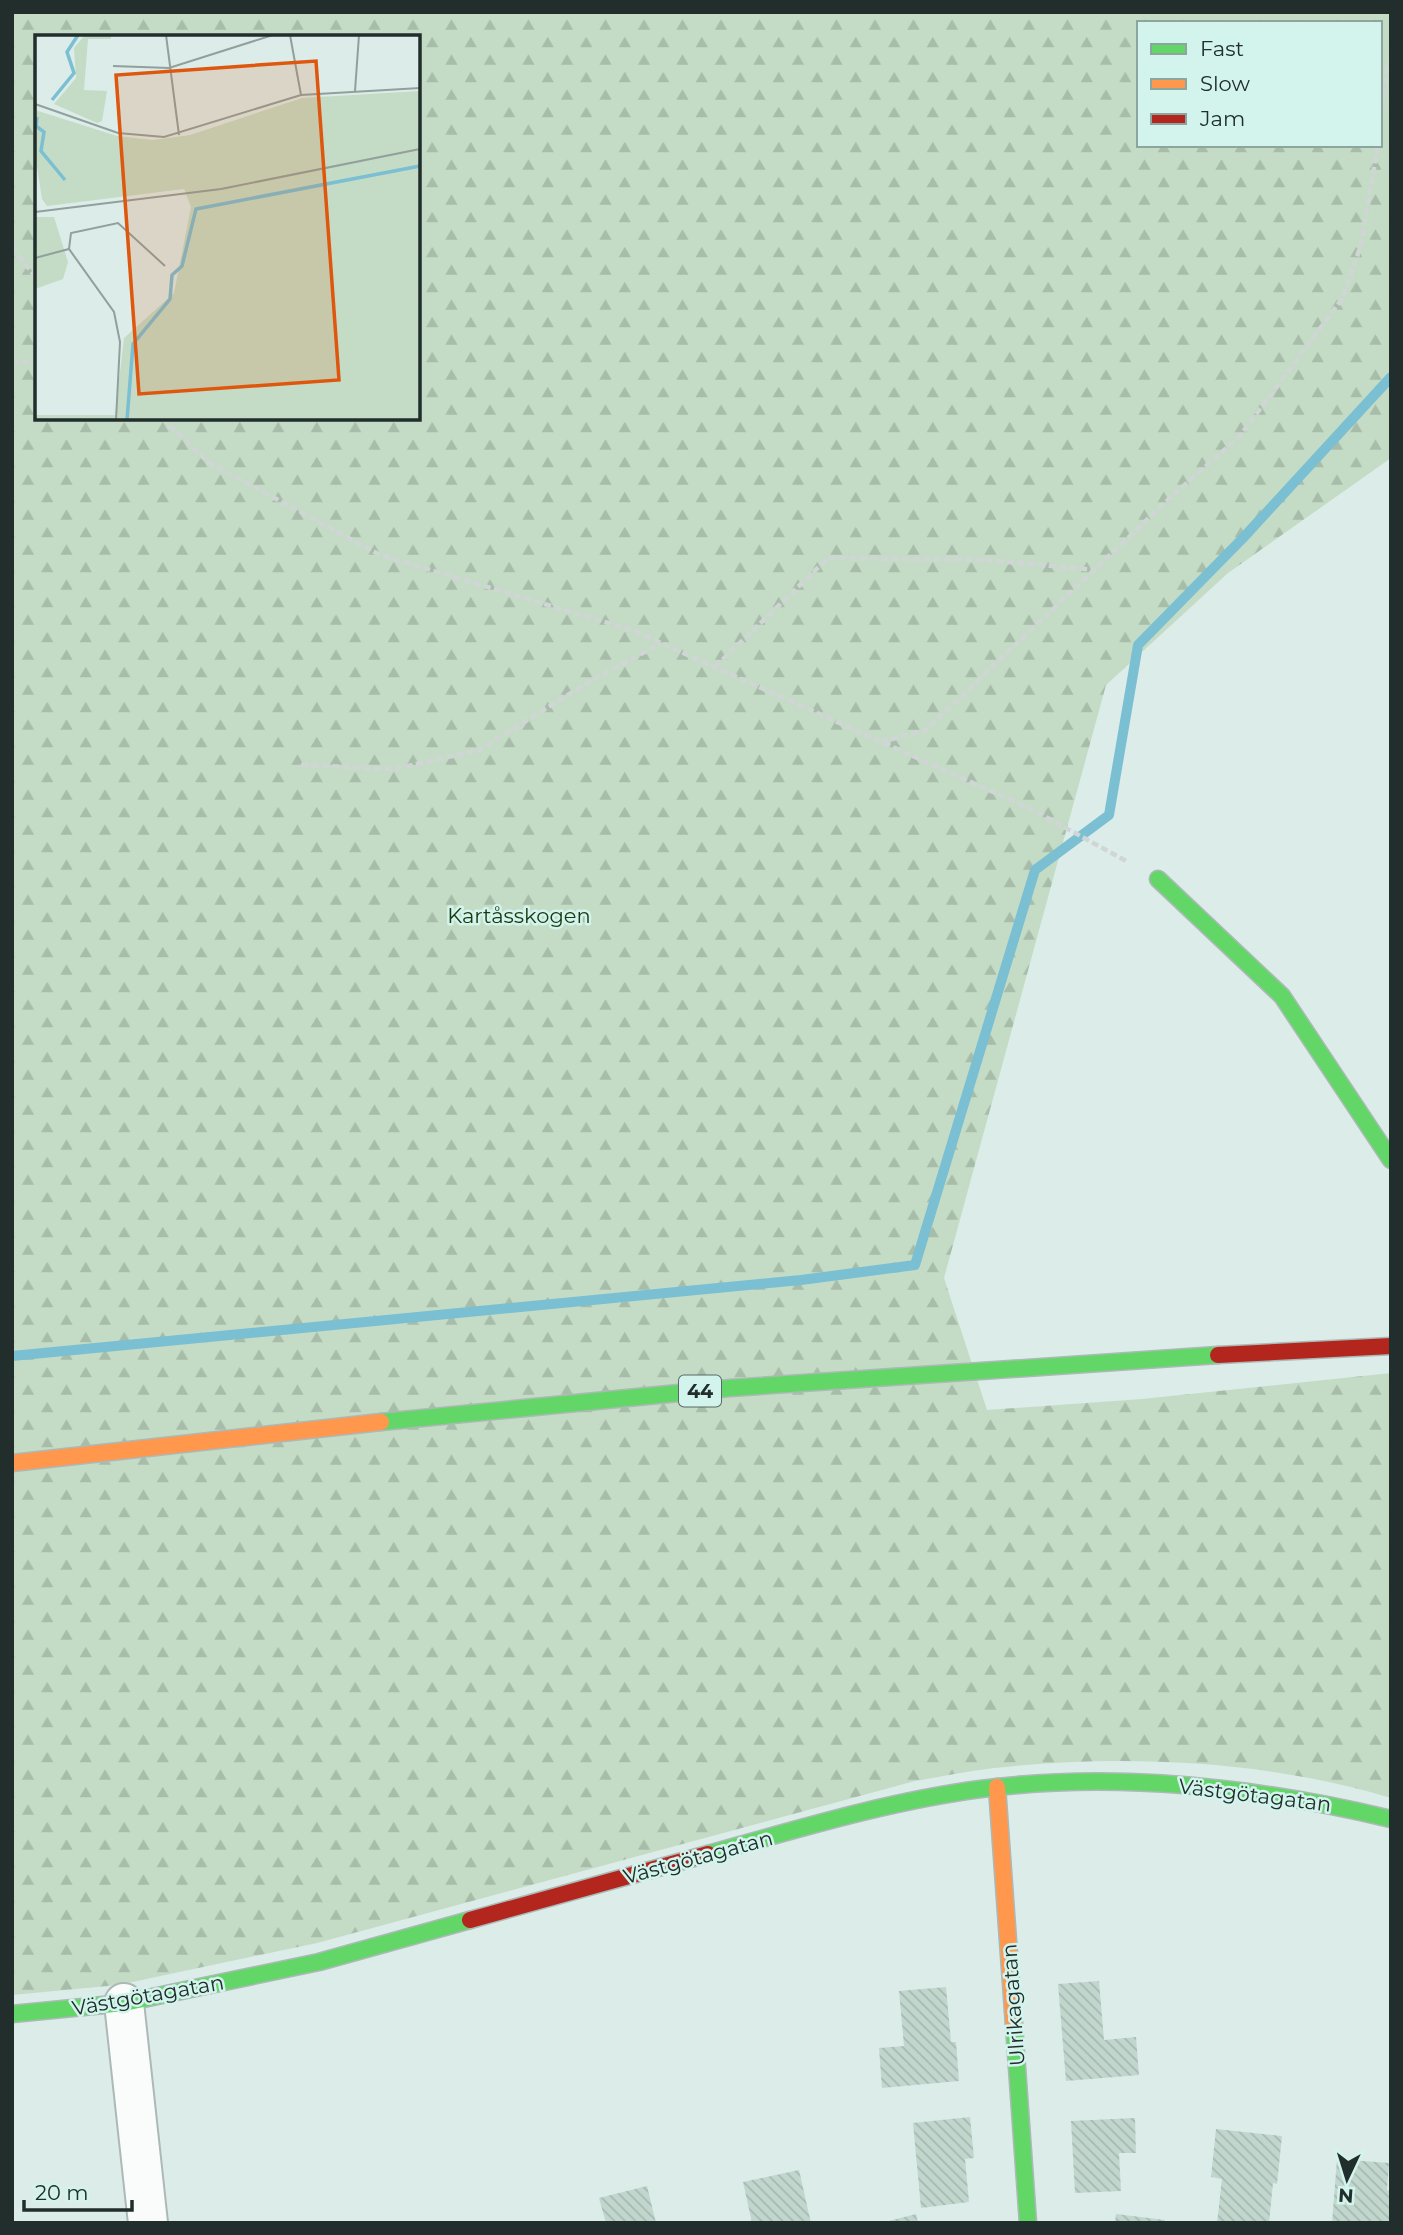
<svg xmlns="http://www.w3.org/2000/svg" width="1403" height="2235" font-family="Montserrat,sans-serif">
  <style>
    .forest { fill: url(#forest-firs); fill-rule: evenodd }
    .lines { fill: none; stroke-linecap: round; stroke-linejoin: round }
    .stream { stroke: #7bbfd3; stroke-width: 10 }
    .building { fill: url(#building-back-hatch) }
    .street-casing { stroke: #acb9b6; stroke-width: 42 }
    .fast-casing { stroke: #acb9b6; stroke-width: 19 }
    .slow-casing { stroke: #acb9b6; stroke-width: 19 }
    .jam-casing { stroke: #acb9b6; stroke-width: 19 }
    .path { stroke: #d0d6d5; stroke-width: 4.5; stroke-dasharray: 7 3.5; stroke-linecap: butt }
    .street { stroke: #fafcfc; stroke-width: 38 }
    .fast { stroke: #63d668; stroke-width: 16 }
    .slow { stroke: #ff974d; stroke-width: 16 }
    .jam { stroke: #b3261e; stroke-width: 16 }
    .labels { text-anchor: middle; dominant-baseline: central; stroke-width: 5; stroke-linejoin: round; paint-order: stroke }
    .shield { fill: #d3f4ed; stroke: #566965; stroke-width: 2 }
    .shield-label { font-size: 19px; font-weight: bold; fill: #212e2b }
    .park-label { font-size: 21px; fill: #1b380e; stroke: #d3f4ed }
    .street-label { font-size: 21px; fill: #212e2b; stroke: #d3f4ed }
    .inset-river { fill: none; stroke: #7bbfd3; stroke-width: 3.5 }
    .inset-road { fill: none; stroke: #91a09d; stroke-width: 2 }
    .view { fill: #de570e; fill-opacity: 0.15; stroke: #de570e; stroke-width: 3.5 }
    .inset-edge { fill: none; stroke: #212e2b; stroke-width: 3.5 }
  </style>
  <defs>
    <pattern id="forest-firs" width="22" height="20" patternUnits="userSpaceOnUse" patternTransform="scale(1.75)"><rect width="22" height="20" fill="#c4dcc5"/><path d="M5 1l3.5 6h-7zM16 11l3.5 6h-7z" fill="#a8bda9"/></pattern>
    <pattern id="building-back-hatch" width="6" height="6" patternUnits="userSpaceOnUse" patternTransform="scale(1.75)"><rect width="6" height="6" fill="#c1d7ce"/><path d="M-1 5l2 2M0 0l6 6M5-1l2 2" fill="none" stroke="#a6b9b1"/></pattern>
  </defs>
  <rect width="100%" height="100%" fill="#dbece9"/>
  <path class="forest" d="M12 12H1391V458L1228 573 1106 685 944 1278 987 1410 1142 1399 1391 1373V1798C1267 1760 1122 1754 994 1768 967 1771 941 1777 915 1781L317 1943 118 1985 12 1995ZM1139 23H1380V145H1139ZM37 37H418V418H37Z"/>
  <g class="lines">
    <path class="stream" d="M12 1356 801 1280 915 1265 1035 870 1109 815 1138 645 1243 538 1391 377"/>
  </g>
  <g class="building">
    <path d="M1099 1981 1104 2040 1136 2037 1139 2075 1066 2081 1058 1984Z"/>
    <path d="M946 1987 951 2042H956L959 2081 882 2088 879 2048 904 2046 899 1991Z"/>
    <path d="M970 2117 974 2158 965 2159 969 2202 921 2208 913 2123Z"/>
    <path d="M1135 2118 1136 2153H1119L1121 2191 1075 2193 1071 2121Z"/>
    <path d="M1216 2129 1282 2136 1277 2184 1273 2183 1269 2223H1217L1222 2179 1211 2177Z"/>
    <path d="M1337 2159 1389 2163 1387 2190 1391 2191V2223H1332Z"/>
    <path d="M799 2170 811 2223H752L743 2182Z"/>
    <path d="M647 2186 656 2223H606L599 2198Z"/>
    <path d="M916 2214 918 2223H885V2222Z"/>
    <path d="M1116 2214 1165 2220 1164 2223H1115Z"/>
  </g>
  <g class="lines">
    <defs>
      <path id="street" d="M124 2003 148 2223"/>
      <g id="fast">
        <path d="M1158 879 1282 996 1391 1160"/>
        <path d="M381 1422 730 1388 1218 1355"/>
        <path d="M708 1854C798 1829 889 1801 981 1789 1118 1771 1257 1787 1391 1819"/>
        <path d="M12 2014 124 2003 319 1962 470 1920"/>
        <path d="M1014 2025 1028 2223"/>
      </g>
      <g id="slow">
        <path d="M12 1463 381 1422"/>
        <path d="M997 1787 1014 2025"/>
      </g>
      <g id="jam">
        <path d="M1218 1355 1391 1346"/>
        <path d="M470 1920 708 1854"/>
      </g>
    </defs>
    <use href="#street" class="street-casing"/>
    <use href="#fast" class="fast-casing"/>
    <use href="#slow" class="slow-casing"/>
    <use href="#jam" class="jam-casing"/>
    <g class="path">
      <path d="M1380 126 1387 67 1391 58"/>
      <path d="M12 247 37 279"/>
      <path d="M12 363 37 360"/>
      <path d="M162 418 208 462 380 555 632 630 1031 809 1128 862"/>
      <path d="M715 667 828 558 986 560 1096 570"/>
      <path d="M881 742 926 730 1171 497 1239 437 1342 299 1361 245 1378 145"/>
      <path d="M301 765 395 769 479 750 592 680 660 644"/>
    </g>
    <use href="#street" class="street"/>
    <use href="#fast" class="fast"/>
    <use href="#slow" class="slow"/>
    <use href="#jam" class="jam"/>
  </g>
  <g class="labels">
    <rect class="shield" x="679" y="1375.5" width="42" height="31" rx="5"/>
    <g class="shield-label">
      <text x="700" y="1391">44</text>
    </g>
    <g class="park-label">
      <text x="519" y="915">Kartåsskogen</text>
    </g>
    <g class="street-label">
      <text transform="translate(1255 1795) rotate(7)">Västgötagatan</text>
      <text transform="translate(698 1857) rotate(-15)">Västgötagatan</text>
      <text transform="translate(148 1995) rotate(-10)">Västgötagatan</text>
      <text transform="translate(1013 2005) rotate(-94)">Ulrikagatan</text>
    </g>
  </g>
  <g transform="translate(35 35)">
    <rect width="385" height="385" fill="#dbece9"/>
    <path d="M385 56V385H0V380H80L89 303 139 258 156 172 149 154 12 171 7 164 0 119V75L82 101 118 105 155 100 267 63ZM0 182H19L33 227 28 244 0 254Z" fill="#c4dcc5"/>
    <path d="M50 0H76V4H53L49 55 72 56 67 86 62 88 19 69 41 43 39 13Z" fill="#c4dcc5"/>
    <path class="inset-river" d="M17 65 39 38 32 17 43 0M2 82 1 91 9 97 6 116 30 145M92 385 98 309 135 264 137 240 147 231 161 174 385 131"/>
    <path class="inset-road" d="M131 0 144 100M255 0 266 60M78 31 134 33 238 0M320 56 324 0M0 69 83 98 129 102 266 60 385 53M0 177 186 154 385 114M34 214 36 198 83 188 130 231M0 223 34 214 79 277 85 307 81 385"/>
    <path class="view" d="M281 26 304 345 104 359 81 40Z"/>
    <rect width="385" height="385" class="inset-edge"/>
  </g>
  <rect width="1403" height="2235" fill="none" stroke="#212e2b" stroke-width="28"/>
  <rect x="1137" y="21" width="245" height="126" fill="#d3f4ed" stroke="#8ca59f" stroke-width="2"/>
  <rect x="1151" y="44" width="35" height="10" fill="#63d668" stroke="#8ca59f" stroke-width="2"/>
  <text x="1200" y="56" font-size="21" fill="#212e2b">Fast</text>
  <rect x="1151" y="79" width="35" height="10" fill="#ff974d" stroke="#8ca59f" stroke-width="2"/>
  <text x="1200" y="91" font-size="21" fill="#212e2b">Slow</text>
  <rect x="1151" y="114" width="35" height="10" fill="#b3261e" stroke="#8ca59f" stroke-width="2"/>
  <text x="1200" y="126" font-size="21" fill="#212e2b">Jam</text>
  <g transform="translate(1347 2179) rotate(184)" stroke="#d3f4ed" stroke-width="5" paint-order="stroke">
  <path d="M0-5L12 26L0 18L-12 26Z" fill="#212e2b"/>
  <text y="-10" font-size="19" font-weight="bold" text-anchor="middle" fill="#212e2b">N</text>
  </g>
  <path d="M24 2200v10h108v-10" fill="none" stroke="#212e2b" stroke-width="3.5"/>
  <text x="35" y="2200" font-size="21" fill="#212e2b" stroke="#d3f4ed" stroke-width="5" paint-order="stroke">20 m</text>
</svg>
